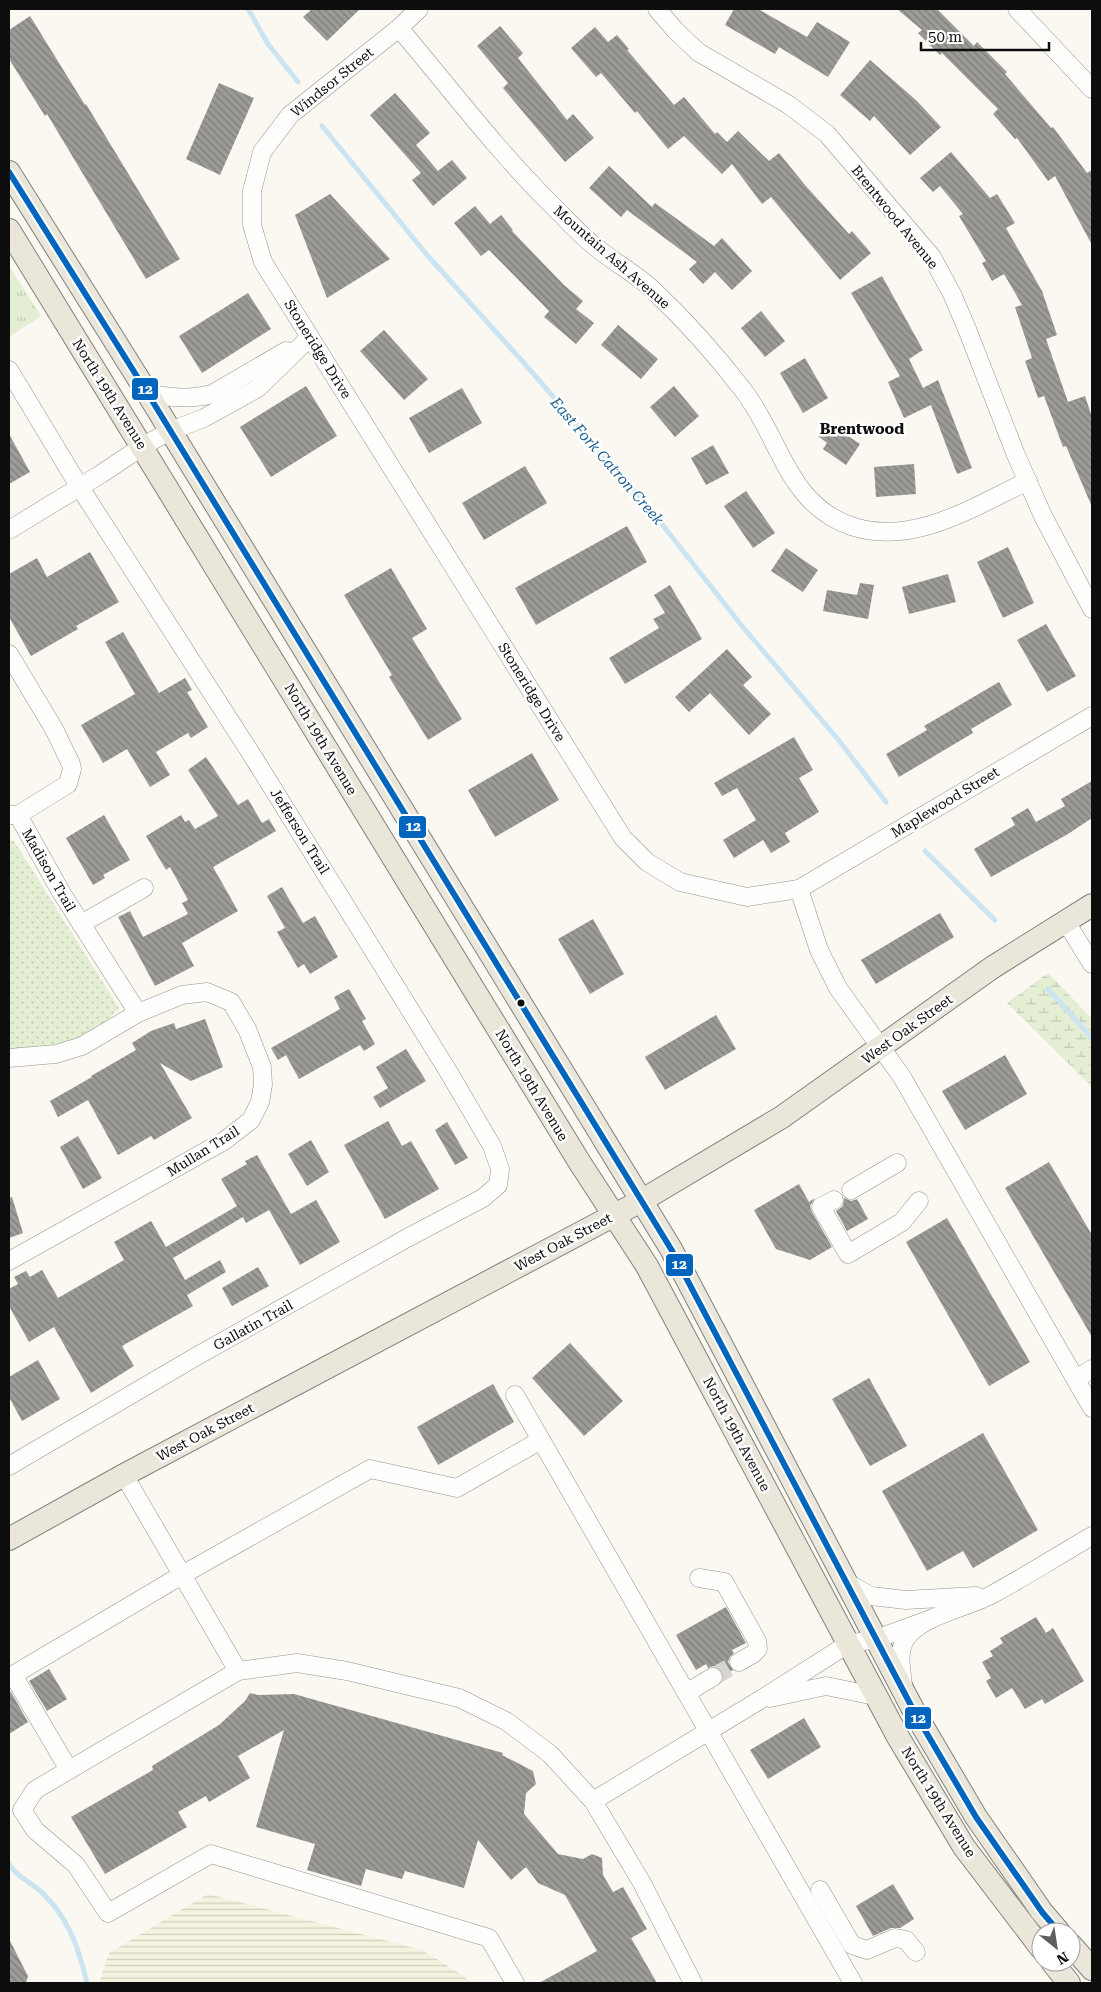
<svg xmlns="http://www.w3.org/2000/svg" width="1101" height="1992" font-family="'Roboto Serif',serif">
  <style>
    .farmland { fill: url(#farmland-rules) }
    .grass { fill: url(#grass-tufts) }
    .wetland { fill: url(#wetland-marsh) }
    .park { fill: url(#park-dots) }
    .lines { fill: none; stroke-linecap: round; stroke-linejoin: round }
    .stream { stroke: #cae4f1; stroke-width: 5 }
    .building { fill: url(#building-back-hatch) }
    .minor-tunnel { stroke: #d6d5cf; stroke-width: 18; stroke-dasharray: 18 9; stroke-linecap: butt }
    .minor-casing { stroke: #949390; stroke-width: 19 }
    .major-casing { stroke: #81807d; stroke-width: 24 }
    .minor { stroke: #fefefd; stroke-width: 18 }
    .major { stroke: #eae6da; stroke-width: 22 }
    .bus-1-casing { stroke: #fff; stroke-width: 10 }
    .bus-1 { stroke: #0065bd; stroke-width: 6 }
    .bus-dot { fill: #0d0d0d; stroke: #fff; stroke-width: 2 }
    .labels { text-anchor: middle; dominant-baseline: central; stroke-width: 5; stroke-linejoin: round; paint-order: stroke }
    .street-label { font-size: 14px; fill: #0d0d0d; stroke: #fff }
    .neighbourhood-label { font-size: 15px; font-weight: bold; fill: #0d0d0d; stroke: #fff }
    .water-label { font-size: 15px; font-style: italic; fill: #206194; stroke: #fff }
    .line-badge { stroke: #fff; stroke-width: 2 }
    .badge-label { font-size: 14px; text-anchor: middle; font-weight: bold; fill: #fff }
  </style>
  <defs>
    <pattern id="farmland-rules" width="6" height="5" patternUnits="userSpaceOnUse" patternTransform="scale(1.25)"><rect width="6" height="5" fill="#f5f3df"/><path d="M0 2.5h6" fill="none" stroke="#d1cfbe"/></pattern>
    <pattern id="grass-tufts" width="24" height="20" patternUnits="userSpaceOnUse" patternTransform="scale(1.25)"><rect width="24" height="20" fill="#e3eed3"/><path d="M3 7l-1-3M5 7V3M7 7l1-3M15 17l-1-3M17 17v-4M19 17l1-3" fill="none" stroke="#c2cbb4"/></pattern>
    <pattern id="wetland-marsh" width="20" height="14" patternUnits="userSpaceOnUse" patternTransform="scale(1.25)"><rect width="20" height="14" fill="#e3eed3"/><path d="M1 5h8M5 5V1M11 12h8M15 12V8" fill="none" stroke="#c2cbb4"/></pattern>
    <pattern id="park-dots" width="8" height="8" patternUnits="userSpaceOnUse" patternTransform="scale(1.25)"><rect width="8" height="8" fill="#e3eed3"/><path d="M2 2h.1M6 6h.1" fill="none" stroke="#c2cbb4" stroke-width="1.8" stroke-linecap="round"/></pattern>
    <pattern id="building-back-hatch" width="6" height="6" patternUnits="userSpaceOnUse" patternTransform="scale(1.25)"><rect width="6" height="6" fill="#9d9b97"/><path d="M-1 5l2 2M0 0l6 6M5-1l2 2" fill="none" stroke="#7e7d7a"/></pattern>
  </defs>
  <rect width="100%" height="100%" fill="#faf8f1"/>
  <path class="farmland" d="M208 1894 422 1950 464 1976 470 1983H99L109 1953Z"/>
  <path class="grass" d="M9 266 41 316 9 337Z"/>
  <path class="wetland" d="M1048 973 1092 1019V1087L1007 1003Z"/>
  <path class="park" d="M9 840 14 841 119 1008 99 1029 63 1048 29 1051 9 1049Z"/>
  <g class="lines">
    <g class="stream">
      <path d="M248 9 268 44 298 82"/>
      <path d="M322 126 428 256 524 363 650 509 742 626 837 738 886 802"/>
      <path d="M925 851 995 920"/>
      <path d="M1048 989 1092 1038"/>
      <path d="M9 1864C15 1875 28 1881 38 1889 68 1915 78 1946 87 1983"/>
    </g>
  </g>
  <g class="building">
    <path d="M312 9H360L327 41 303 17Z"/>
    <path d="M734 9H758L807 37 817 22 850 42 828 77 779 47 775 54 725 25Z"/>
    <path d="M897 9H937L974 46 977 42 1007 72 1005 74 1051 128 1053 127 1087 173 1092 170V245L1055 176 1048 181 1017 138 1015 139 993 114 998 109 942 53 940 55 918 33 922 30Z"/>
    <path d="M30 16 85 105 86 104 180 259 146 279 47 114 45 116 9 59V30Z"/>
    <path d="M500 26 523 53 518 58 567 120 573 114 594 138 565 162 503 88 508 83 477 46Z"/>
    <path d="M595 27 608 42 617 35 629 49 627 50 674 105 684 97 715 134 717 132 727 142 738 131 769 161 779 153 805 185 849 234 852 231 871 253 840 280 771 197 762 204 732 164 722 174 684 136 668 149 637 111 635 113 601 73 596 77 571 48Z"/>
    <path d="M870 60 917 101 941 127 910 155 874 116 870 121 840 95Z"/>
    <path d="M219 83 254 98 220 175 186 159Z"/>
    <path d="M395 93 430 133 416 145 438 171 452 160 467 178 433 206 412 180 421 173 370 115Z"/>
    <path d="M951 152 990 198 997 194 1015 223 1006 228 1042 291 1057 335 1046 339 1068 402 1085 396 1092 417V507L1066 446 1063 447 1044 396 1038 398 1025 361 1032 358 1015 307 1022 305 1004 274 992 281 982 263 986 261 959 216 963 214 940 186 933 192 920 178Z"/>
    <path d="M609 166 652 207 655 203 714 246 722 238 752 271 732 290 715 272 703 284 689 269 697 262 627 210 621 217 589 188Z"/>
    <path d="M330 194 390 259 327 298 295 215Z"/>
    <path d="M475 206 490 224 501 215 513 230 512 231 564 285 583 301 576 309 594 323 576 344 544 317 549 311 489 250 481 256 454 223Z"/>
    <path d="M882 276 923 350 909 359 923 388 938 380 972 468 957 474 931 405 904 418 888 382 900 376 851 293Z"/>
    <path d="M248 293 271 329 202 373 179 336Z"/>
    <path d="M761 311 785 341 765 357 741 328Z"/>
    <path d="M618 325 658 359 641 379 601 345Z"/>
    <path d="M384 330 428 379 404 400 360 351Z"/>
    <path d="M805 358 828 398 803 413 780 373Z"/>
    <path d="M306 386 337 436 271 477 240 427Z"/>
    <path d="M674 386 699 416 675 437 650 407Z"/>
    <path d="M462 388 482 423 429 453 409 418Z"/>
    <path d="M827 422 860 444 846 465 823 449 827 443 818 436Z"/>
    <path d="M9 434 30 472 9 484Z"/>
    <path d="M713 445 729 473 706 485 691 458Z"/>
    <path d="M914 464 916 494 876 497 874 467Z"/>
    <path d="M525 466 547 503 484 540 462 503Z"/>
    <path d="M746 491 775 533 753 548 724 506Z"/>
    <path d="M627 526 647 562 536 625 515 588Z"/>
    <path d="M1008 547 1034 603 1003 618 977 562Z"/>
    <path d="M786 548 818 570 803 592 771 571Z"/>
    <path d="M90 552 119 602 76 626 78 629 31 656 9 617V574L37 558 47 577Z"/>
    <path d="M391 568 427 629 412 638 462 719 428 740 389 677 392 675 344 595Z"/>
    <path d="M948 574 956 602 909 614 902 587Z"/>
    <path d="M860 583 874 585 868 619 823 611 827 590 857 595Z"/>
    <path d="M670 585 702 639 625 684 609 658 659 628 653 619 665 613 654 595Z"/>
    <path d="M1046 624 1076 676 1047 692 1017 640Z"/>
    <path d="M123 632 159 693 185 678 192 690 187 692 208 727 191 738 188 733 156 752 170 775 150 787 127 749 103 763 81 725 135 694 105 642Z"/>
    <path d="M727 649 752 677 743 685 771 714 749 735 710 693 689 712 675 697Z"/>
    <path d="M999 682 1012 705 971 729 973 733 899 777 886 754 927 730 924 726Z"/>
    <path d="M794 737 813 770 799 778 819 812 785 833 790 842 771 853 763 840 734 858 723 840 756 820 737 788 722 796 714 783Z"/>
    <path d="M532 753 559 800 495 837 468 790Z"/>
    <path d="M206 757 238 805 248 799 262 823 269 819 276 831 213 867 238 911 182 943 194 966 155 986 118 917 130 911 143 937 188 914 182 903 188 900 170 867 166 870 146 836 181 815 185 822 189 820 195 829 218 816 188 770Z"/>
    <path d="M1092 781V818L1068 834 991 877 974 849 1015 825 1011 818 1028 808 1036 822 1065 806 1061 799Z"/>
    <path d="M104 815 130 860 103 875 105 878 93 885 66 838Z"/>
    <path d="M282 887 303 923 315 916 338 957 310 974 304 964 298 968 277 932 285 928 267 896Z"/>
    <path d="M940 913 954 937 876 984 861 960Z"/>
    <path d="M593 919 624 974 590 994 558 939Z"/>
    <path d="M349 989 366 1019 362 1021 375 1044 364 1051 360 1045 299 1079 286 1055 278 1060 271 1048 340 1009 334 997Z"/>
    <path d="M716 1015 736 1049 665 1090 645 1057Z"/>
    <path d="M205 1019 223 1067 191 1081 160 1063 192 1118 154 1140 151 1136 118 1155 88 1100 58 1117 50 1101 92 1077 91 1076 136 1050 132 1043 151 1031 174 1023 176 1029Z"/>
    <path d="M406 1049 426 1081 380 1108 373 1097 388 1088 376 1067Z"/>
    <path d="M1005 1055 1027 1094 965 1130 942 1091Z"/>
    <path d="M388 1121 402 1146 411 1141 439 1189 385 1219 344 1145Z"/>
    <path d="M447 1122 468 1158 455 1165 435 1130Z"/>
    <path d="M78 1136 102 1178 83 1189 60 1147Z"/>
    <path d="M311 1140 329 1172 307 1186 288 1154Z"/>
    <path d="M257 1155 291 1214 316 1200 340 1242 300 1265 269 1210 246 1223 243 1217 173 1258 185 1280 220 1260 226 1272 187 1295 193 1306 122 1346 134 1366 91 1393 54 1327 29 1342 9 1306V1289L18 1284 14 1277 26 1271 30 1277 42 1270 58 1298 124 1260 114 1242 151 1221 166 1247 237 1206 221 1179 247 1164 245 1161Z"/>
    <path d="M1049 1162 1092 1235V1337L1005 1188Z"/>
    <path d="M799 1184 809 1202 815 1198 810 1206 812 1212 832 1247 810 1260 776 1249 754 1210Z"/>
    <path d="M12 1197 23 1233 9 1238V1198Z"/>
    <path d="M844 1198 851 1201 857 1199 868 1219 847 1231 836 1211 843 1206Z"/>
    <path d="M947 1218 1030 1362 989 1386 906 1242Z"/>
    <path d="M258 1267 269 1286 232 1306 222 1288Z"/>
    <path d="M570 1343 623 1401 584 1436 532 1378Z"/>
    <path d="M38 1360 60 1399 22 1421 9 1397V1377Z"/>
    <path d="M869 1378 907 1446 870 1466 832 1399Z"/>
    <path d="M493 1384 514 1422 438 1465 417 1427Z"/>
    <path d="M983 1433 1038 1530 973 1568 963 1551 927 1571 882 1491Z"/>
    <path d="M726 1607 746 1643 732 1650 734 1653 730 1657 728 1662 733 1670 723 1676 719 1668 713 1666 708 1668 706 1664 696 1670 676 1635Z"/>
    <path d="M1036 1617 1046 1633 1053 1628 1084 1681 1045 1704 1042 1699 1025 1709 1012 1688 996 1698 986 1681 991 1678 982 1662 993 1656 990 1651 1003 1643 1000 1638Z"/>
    <path d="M49 1669 67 1699 47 1711 29 1681Z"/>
    <path d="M11 1692 28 1722 9 1734V1693Z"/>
    <path d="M250 1693 258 1695 294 1694 503 1753 502 1755 533 1771 536 1784 526 1793 524 1814 558 1854 583 1859 592 1854 602 1858 603 1875 613 1892 623 1887 647 1929 631 1938 657 1983H539L597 1951 565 1895 538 1883 526 1867 511 1880 478 1840 464 1888 405 1871 402 1879 366 1869 361 1886 307 1870 315 1844 256 1827 284 1730 238 1756 250 1778 209 1802 206 1796 178 1812 187 1827 105 1874 71 1817 153 1770 152 1766 219 1725 245 1701Z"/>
    <path d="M804 1718 821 1747 768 1779 750 1750Z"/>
    <path d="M893 1884 914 1919 900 1928H891L873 1936 856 1906Z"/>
    <path d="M9 1939 28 1976 26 1983H9Z"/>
  </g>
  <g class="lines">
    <path class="minor-tunnel" d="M713 1677 739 1662"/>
    <defs>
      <g id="minor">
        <path d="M419 9 399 28 290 115 262 152 252 191V225L263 262 623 838 647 862 680 882 747 897 799 889 819 950 838 988 902 1077 1092 1408"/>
        <path d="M657 9 675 30 698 52 789 105 827 134 932 257 952 294 967 329 1016 455 1043 516 1092 609"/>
        <path d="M1017 9 1092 89"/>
        <path d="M399 28C449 87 497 151 553 206 567 220 581 236 597 248 615 263 636 274 653 290 686 321 716 355 743 390 780 437 787 504 851 526 913 547 975 506 1028 481"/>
        <path d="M9 370 79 486 257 763 448 1071 492 1146 500 1169 498 1185 483 1198 407 1238 197 1356 9 1466"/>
        <path d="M148 394C169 397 191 400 212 394L286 351"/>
        <path d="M9 530 101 474 143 446 170 431 204 418 258 388 310 337"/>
        <path d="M9 654 54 729 71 764 72 769 68 784 18 815H9"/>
        <path d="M18 815 61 892 138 1013"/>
        <path d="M799 889 1092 716"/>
        <path d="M1066 922 1092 964"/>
        <path d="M81 924 144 888"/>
        <path d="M9 1058 56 1054 82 1046 138 1013 182 995 207 992 231 1002 247 1029 262 1067 263 1085 260 1102 251 1120 224 1141 9 1261"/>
        <path d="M851 1190 897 1163"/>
        <path d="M834 1200 821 1207 848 1254 902 1222 919 1201"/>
        <path d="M1076 1379 1092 1369"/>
        <path d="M515 1395 541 1440"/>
        <path d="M124 1475 238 1671"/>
        <path d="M699 1578 724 1582 757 1641 758 1649 753 1654 739 1662"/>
        <path d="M847 1583 871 1596 906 1600 976 1596"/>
        <path d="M903 1686C902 1671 897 1654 905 1640 920 1615 968 1608 993 1594 1026 1576 1059 1555 1092 1536"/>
        <path d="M686 1693 713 1677"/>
        <path d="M770 1698 826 1686 875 1696"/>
        <path d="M69 1770 13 1675 182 1575 370 1469 457 1488 541 1440 853 1983"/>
        <path d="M593 1801 760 1700 848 1644 876 1639 931 1619"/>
        <path d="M820 1890 852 1945 867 1950 895 1938 906 1940 916 1952"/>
        <path d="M515 1983 489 1938 211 1854 108 1913 76 1865 35 1830 22 1810 35 1790 238 1671 297 1663 347 1671 459 1698 506 1721 550 1754 593 1801 642 1883 693 1983"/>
      </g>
      <g id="major">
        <path d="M9 172 148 394 671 1249 916 1715 976 1817 1042 1912 1059 1932"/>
        <path d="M9 230 580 1163 647 1266 898 1737 964 1847 1041 1948"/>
        <path d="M9 1539 124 1475 641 1201 782 1117 993 967 1092 905"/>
        <path d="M1071 1945 1092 1969"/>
        <path d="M1052 1962 1069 1983"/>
      </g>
    </defs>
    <use href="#minor" class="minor-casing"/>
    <use href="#major" class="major-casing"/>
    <use href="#minor" class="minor"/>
    <use href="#major" class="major"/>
    <defs>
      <path id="bus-1" d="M9 172 148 394 671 1249 916 1715 976 1817 1042 1912 1059 1932"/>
    </defs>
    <use href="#bus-1" class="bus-1-casing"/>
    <use href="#bus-1" class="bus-1"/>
  </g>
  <circle class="bus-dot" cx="521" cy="1003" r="4.5"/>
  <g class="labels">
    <g class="street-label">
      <text transform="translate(332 82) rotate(-39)">Windsor Street</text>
      <text transform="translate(895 217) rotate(51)">Brentwood Avenue</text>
      <text transform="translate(612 257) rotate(41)">Mountain Ash Avenue</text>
      <text transform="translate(318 349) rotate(58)">Stoneridge Drive</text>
      <text transform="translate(110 394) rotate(58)">North 19th Avenue</text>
      <text transform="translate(532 692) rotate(58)">Stoneridge Drive</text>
      <text transform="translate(321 739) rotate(59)">North 19th Avenue</text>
      <text transform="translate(945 802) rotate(-31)">Maplewood Street</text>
      <text transform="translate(300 831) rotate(58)">Jefferson Trail</text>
      <text transform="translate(49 870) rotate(60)">Madison Trail</text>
      <text transform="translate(907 1029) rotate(-36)">West Oak Street</text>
      <text transform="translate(532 1085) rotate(59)">North 19th Avenue</text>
      <text transform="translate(203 1151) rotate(-32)">Mullan Trail</text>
      <text transform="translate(563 1242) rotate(-28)">West Oak Street</text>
      <text transform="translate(253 1325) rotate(-29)">Gallatin Trail</text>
      <text transform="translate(205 1432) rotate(-28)">West Oak Street</text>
      <text transform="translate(737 1434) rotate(62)">North 19th Avenue</text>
      <text transform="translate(939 1802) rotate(58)">North 19th Avenue</text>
    </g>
    <g class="neighbourhood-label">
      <text x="862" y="429">Brentwood</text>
    </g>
    <g class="water-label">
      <text transform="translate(607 461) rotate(49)">East Fork Catron Creek</text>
    </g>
  </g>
  <g class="line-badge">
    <rect x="131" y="377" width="28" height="24" rx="5" fill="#0065bd"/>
    <rect x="398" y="815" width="29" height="24" rx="5" fill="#0065bd"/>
    <rect x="665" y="1253" width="29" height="24" rx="5" fill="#0065bd"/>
    <rect x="904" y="1706" width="28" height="24" rx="5" fill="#0065bd"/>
  </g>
  <g class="badge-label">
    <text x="145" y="394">12</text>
    <text x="413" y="831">12</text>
    <text x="679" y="1269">12</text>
    <text x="918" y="1723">12</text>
  </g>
  <rect width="1101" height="1992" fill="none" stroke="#0d0d0d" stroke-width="20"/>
  <g transform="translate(1056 1947) rotate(150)"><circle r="24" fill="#ffffff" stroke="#9e9e9e"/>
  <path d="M0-4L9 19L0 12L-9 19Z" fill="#605f5d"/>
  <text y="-8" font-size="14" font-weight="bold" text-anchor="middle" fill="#0d0d0d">N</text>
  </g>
  <path d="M921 42v8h128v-8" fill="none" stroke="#0d0d0d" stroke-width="2.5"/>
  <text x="928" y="42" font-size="15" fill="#0d0d0d" stroke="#ffffff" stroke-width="4" paint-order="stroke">50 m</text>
</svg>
